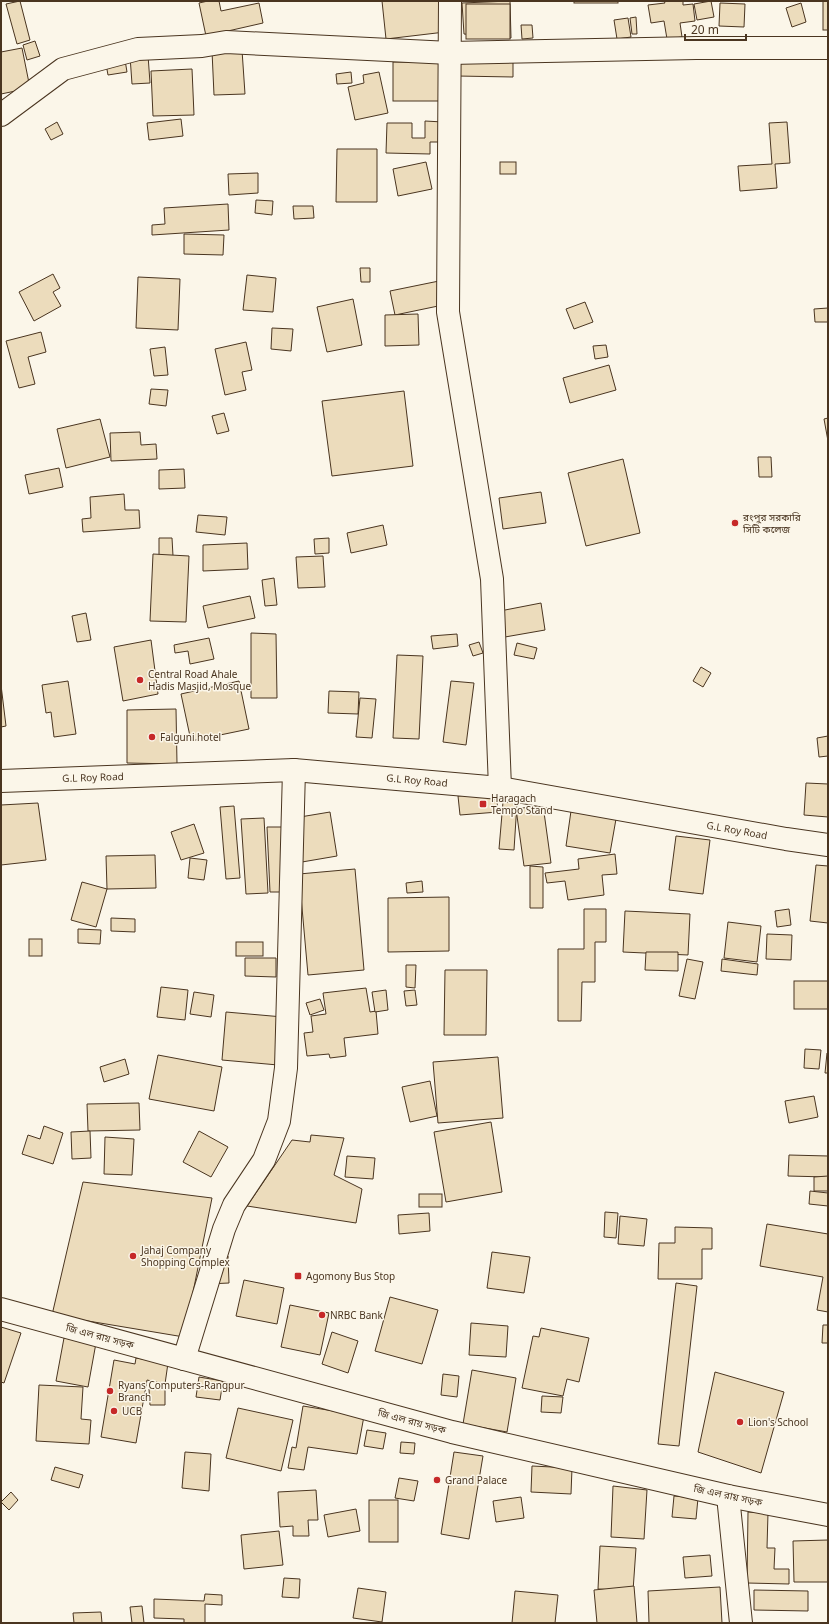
<svg xmlns="http://www.w3.org/2000/svg" width="829" height="1624" font-family="'Noto Sans','Noto Sans Bengali',sans-serif">
  <style>
    .building { fill: #ecdcbc; stroke: #4a3520 }
    .lines { fill: none; stroke-linecap: round; stroke-linejoin: round }
    .minor-casing { stroke: #4a3520; stroke-width: 24 }
    .major-casing { stroke: #4a3520; stroke-width: 24 }
    .minor { stroke: #fbf6e9; stroke-width: 22 }
    .major { stroke: #fbf6e9; stroke-width: 22 }
    .poi-dot { fill: #c62828; stroke: #fbf6e9; stroke-width: 1.5 }
    .labels { text-anchor: middle; dominant-baseline: central; stroke-width: 3; stroke-linejoin: round; paint-order: stroke }
    .poi-label { font-size: 10px; fill: #4a3520; stroke: #fbf6e9; text-anchor: start }
    .street-label { font-size: 10px; fill: #4a3520; stroke: #fbf6e9 }
  </style>
  <rect width="100%" height="100%" fill="#fbf6e9"/>
  <g class="building">
    <path d="M20 1 30 40 17 44 6 4Z"/>
    <path d="M208 1H219L221 11 259 3 263 23 206 36 199 3Z"/>
    <path d="M382 1H441L445 32 386 39Z"/>
    <path d="M510 1 511 38 464 34 462 3Z"/>
    <rect x="574" y="1" width="44" height="2"/>
    <path d="M664 1H683V5L693 4 695 21 680 23 682 37 667 39 664 21 651 23 648 5 665 3Z"/>
    <path d="M711 1 714 17 697 20 694 4Z"/>
    <rect x="823" y="1" width="5" height="29"/>
    <path d="M720 3 745 4 744 27 719 26Z"/>
    <path d="M801 3 806 22 792 27 786 8Z"/>
    <rect x="466" y="4" width="44" height="35"/>
    <path d="M636 17 637 34H632L630 18Z"/>
    <path d="M628 18 631 37 617 39 614 20Z"/>
    <path d="M521 25H532L533 38 522 39Z"/>
    <path d="M35 41 40 56 27 60 23 45Z"/>
    <path d="M22 48 30 88 1 94V52Z"/>
    <path d="M242 50 245 94 214 95 212 51Z"/>
    <path d="M148 55 150 83 132 84 130 56Z"/>
    <path d="M457 55H513V77L457 76Z"/>
    <path d="M125 60 127 72 108 75 106 64Z"/>
    <rect x="393" y="62" width="56" height="39"/>
    <path d="M192 69 194 115 153 116 151 71Z"/>
    <path d="M351 72 352 83 337 84 336 74Z"/>
    <path d="M379 72 388 113 355 120 348 87 364 83 363 75Z"/>
    <path d="M181 119 183 136 149 140 147 123Z"/>
    <path d="M425 121 443 122V142H430V154L386 153 387 123H412V138H425Z"/>
    <path d="M57 122 63 134 51 140 45 129Z"/>
    <path d="M787 122 790 163 775 164 777 188 740 191 738 166 772 164 769 123Z"/>
    <path d="M337 149H377V202H336Z"/>
    <path d="M426 162 432 189 398 196 393 169Z"/>
    <rect x="500" y="162" width="16" height="12"/>
    <path d="M258 173V193L229 195 228 174Z"/>
    <path d="M256 200 273 201 272 215 255 213Z"/>
    <path d="M228 204 229 230 152 235V225L165 224 164 208Z"/>
    <path d="M293 206H313L314 218 294 219Z"/>
    <path d="M184 234 224 235 223 255 184 254Z"/>
    <path d="M360 268H370V282H361Z"/>
    <path d="M53 274 60 288 53 292 61 306 34 321 19 292Z"/>
    <path d="M247 275 276 278 273 312 243 310Z"/>
    <path d="M138 277 180 279 178 330 136 328Z"/>
    <path d="M439 281 443 305 395 315 390 291Z"/>
    <path d="M353 299 362 345 327 352 317 307Z"/>
    <path d="M585 302 593 322 574 329 566 309Z"/>
    <path d="M828 308V322H815L814 309Z"/>
    <path d="M418 314 419 345 385 346V315Z"/>
    <path d="M272 328 293 329 291 351 271 349Z"/>
    <path d="M41 332 46 352 28 357 35 384 19 388 6 341Z"/>
    <path d="M246 342 252 370 242 372 246 390 225 395 215 349Z"/>
    <path d="M606 345 608 357 595 359 593 346Z"/>
    <path d="M165 347 168 375 154 376 150 349Z"/>
    <path d="M609 365 616 390 570 403 563 378Z"/>
    <path d="M151 389 168 390 166 406 149 404Z"/>
    <path d="M404 391 413 466 332 476 322 401Z"/>
    <path d="M224 413 229 431 217 434 212 416Z"/>
    <path d="M828 418V441L824 419Z"/>
    <path d="M100 419 110 457 66 468 57 429Z"/>
    <path d="M140 432 141 445 156 444 157 459 111 461 110 433Z"/>
    <path d="M758 457H771L772 477H759Z"/>
    <path d="M623 459 640 533 586 546 568 473Z"/>
    <path d="M59 468 63 487 29 494 25 475Z"/>
    <path d="M184 469 185 488 159 489V470Z"/>
    <path d="M541 492 546 523 503 529 499 498Z"/>
    <path d="M124 494 125 510H139L140 528 83 532 82 519 91 518 90 497Z"/>
    <path d="M198 515 227 517 225 535 196 532Z"/>
    <path d="M383 525 387 545 351 553 347 533Z"/>
    <path d="M159 538H172L173 556H159Z"/>
    <path d="M329 538V553L315 554 314 539Z"/>
    <path d="M247 543 248 569 203 571V545Z"/>
    <path d="M153 554 189 556 186 622 150 621Z"/>
    <path d="M323 556 325 587 298 588 296 557Z"/>
    <path d="M274 578 277 605 265 606 262 580Z"/>
    <path d="M250 596 255 618 208 628 203 606Z"/>
    <path d="M541 603 545 630 505 637 500 611Z"/>
    <path d="M86 613 91 640 77 642 72 616Z"/>
    <path d="M251 633 276 634 277 698H251Z"/>
    <path d="M457 634 458 646 433 649 431 636Z"/>
    <path d="M209 638 214 659 190 664 188 651 175 653 174 645Z"/>
    <path d="M151 640 158 694 123 701 114 647Z"/>
    <path d="M479 642 483 653 473 656 469 645Z"/>
    <path d="M517 643 537 648 534 659 514 655Z"/>
    <path d="M397 655 423 656 419 739 393 738Z"/>
    <path d="M701 667 711 673 703 687 693 681Z"/>
    <path d="M68 681 76 734 54 737 51 712 46 713 42 685Z"/>
    <path d="M239 681 249 729 191 741 181 694Z"/>
    <path d="M451 681 474 683 466 745 443 742Z"/>
    <path d="M1 685 6 726 1 727Z"/>
    <path d="M329 691 359 692 358 714 328 713Z"/>
    <path d="M360 698 376 699 372 738 356 737Z"/>
    <path d="M176 709 177 764 127 763V710Z"/>
    <path d="M828 736V756L819 757 817 738Z"/>
    <path d="M806 783 828 784V817L804 815Z"/>
    <path d="M496 792 498 812 460 815 458 796Z"/>
    <path d="M503 802 517 803 514 850 499 849Z"/>
    <path d="M38 803 46 860 1 865V805Z"/>
    <path d="M543 805 551 863 524 866 516 809Z"/>
    <path d="M234 806 240 878 226 879 220 807Z"/>
    <path d="M571 811 616 819 610 853 566 846Z"/>
    <path d="M330 812 337 856 302 862 294 818Z"/>
    <path d="M264 818 268 893 246 894 241 819Z"/>
    <path d="M194 824 204 853 181 860 171 832Z"/>
    <path d="M267 827H284L287 892H270Z"/>
    <path d="M676 836 710 840 703 894 669 890Z"/>
    <path d="M615 854 617 874 602 875 604 895 568 900 565 881 547 883 545 873 579 869 578 859Z"/>
    <path d="M155 855 156 888 107 889 106 856Z"/>
    <path d="M190 858 207 860 204 880 188 878Z"/>
    <path d="M816 865 828 866V923L810 921Z"/>
    <path d="M530 866 543 867V908H530Z"/>
    <path d="M355 869 364 970 308 975 299 874Z"/>
    <path d="M422 881 423 892 407 893 406 883Z"/>
    <path d="M82 882 107 889 96 927 71 920Z"/>
    <path d="M449 897V951L388 952V898Z"/>
    <path d="M584 909H606V942H595V982H582L581 1021H558V949H584Z"/>
    <path d="M789 909 791 925 777 927 775 911Z"/>
    <path d="M625 911 690 914 688 955 623 952Z"/>
    <path d="M111 918 135 919V932L111 931Z"/>
    <path d="M728 922 761 926 757 962 724 958Z"/>
    <path d="M78 929 101 930 100 944 78 943Z"/>
    <path d="M767 934 792 935 791 960 766 959Z"/>
    <rect x="29" y="939" width="13" height="17"/>
    <rect x="236" y="942" width="27" height="14"/>
    <path d="M646 952H678V971L645 970Z"/>
    <path d="M245 958H276V977L245 976Z"/>
    <path d="M687 959 703 962 695 999 679 996Z"/>
    <path d="M722 959 758 964 757 975 721 971Z"/>
    <path d="M406 965H416L415 988 406 987Z"/>
    <path d="M445 970H487L486 1035H444Z"/>
    <rect x="794" y="981" width="34" height="28"/>
    <path d="M161 987 188 990 185 1020 157 1017Z"/>
    <path d="M366 988 370 1012 376 1011 378 1034 344 1038 346 1056 330 1058 329 1054 307 1056 304 1033 313 1032 311 1016 326 1014 323 993Z"/>
    <path d="M386 990 388 1010 375 1012 372 992Z"/>
    <path d="M415 990 417 1005 406 1006 404 991Z"/>
    <path d="M194 992 214 995 211 1017 190 1014Z"/>
    <path d="M320 999 324 1010 310 1015 306 1003Z"/>
    <path d="M226 1012 283 1017 278 1065 222 1060Z"/>
    <path d="M805 1049 821 1050 819 1069 804 1068Z"/>
    <path d="M827 1053H828V1073H825Z"/>
    <path d="M158 1055 222 1067 214 1111 149 1099Z"/>
    <path d="M498 1057 503 1118 438 1123 433 1062Z"/>
    <path d="M125 1059 129 1074 104 1082 100 1067Z"/>
    <path d="M430 1081 437 1116 410 1122 402 1087Z"/>
    <path d="M814 1096 818 1117 789 1123 785 1101Z"/>
    <path d="M139 1103 140 1130 88 1131 87 1104Z"/>
    <path d="M491 1122 502 1192 446 1202 434 1132Z"/>
    <path d="M44 1126 63 1133 53 1164 22 1154 28 1135 40 1139Z"/>
    <path d="M90 1131 91 1158 72 1159 71 1132Z"/>
    <path d="M199 1131 228 1147 211 1177 183 1162Z"/>
    <path d="M311 1135 344 1138 334 1175 362 1189 356 1223 247 1206 292 1140 310 1142Z"/>
    <path d="M105 1137 134 1139 132 1175 104 1174Z"/>
    <path d="M789 1155 828 1156V1177L788 1176Z"/>
    <path d="M347 1156 375 1158 373 1179 345 1177Z"/>
    <path d="M828 1176V1191H814V1177Z"/>
    <path d="M83 1182 212 1198 184 1337 52 1315Z"/>
    <path d="M810 1191 828 1193V1206L809 1204Z"/>
    <rect x="419" y="1194" width="23" height="13"/>
    <path d="M605 1212 618 1213 616 1238 604 1237Z"/>
    <path d="M429 1213 430 1231 399 1234 398 1215Z"/>
    <path d="M620 1216 647 1219 644 1246 618 1244Z"/>
    <path d="M767 1224 828 1234V1312L817 1310 823 1277 760 1266Z"/>
    <path d="M675 1227 712 1228V1249H702V1279H658L659 1243H675Z"/>
    <path d="M492 1252 530 1257 524 1293 487 1288Z"/>
    <path d="M228 1256 229 1283 207 1284 206 1257Z"/>
    <path d="M244 1280 284 1288 277 1324 236 1316Z"/>
    <path d="M676 1283 697 1286 679 1446 658 1444Z"/>
    <path d="M390 1297 438 1310 422 1364 375 1351Z"/>
    <path d="M290 1305 329 1313 320 1355 281 1347Z"/>
    <path d="M471 1323 508 1326 506 1357 469 1355Z"/>
    <path d="M823 1325H828V1343H822Z"/>
    <path d="M1 1327 21 1333 4 1383 1 1382Z"/>
    <path d="M541 1328 589 1338 579 1382 567 1379 563 1396 522 1388 533 1336 539 1337Z"/>
    <path d="M332 1332 358 1341 348 1373 322 1364Z"/>
    <path d="M64 1338 96 1343 88 1387 56 1381Z"/>
    <path d="M136 1358 168 1363 165 1384 147 1380 136 1443 101 1437 114 1360 135 1364Z"/>
    <path d="M472 1370 516 1378 507 1432 463 1424Z"/>
    <path d="M715 1372 784 1392 761 1473 698 1452Z"/>
    <path d="M443 1374 459 1376 457 1397 441 1395Z"/>
    <path d="M199 1377 223 1381 220 1400 196 1397Z"/>
    <path d="M39 1385 83 1387 81 1419 91 1420 89 1444 36 1441Z"/>
    <path d="M149 1389H165V1405H150Z"/>
    <path d="M542 1396 563 1397 561 1413 541 1412Z"/>
    <path d="M303 1406 364 1416 357 1454 308 1447 304 1470 288 1468 292 1447 296 1448Z"/>
    <path d="M238 1408 293 1420 281 1471 226 1458Z"/>
    <path d="M367 1430 386 1433 383 1449 364 1446Z"/>
    <path d="M401 1442 415 1443 414 1454 400 1453Z"/>
    <path d="M185 1452 211 1454 209 1491 182 1488Z"/>
    <path d="M454 1452 483 1456 469 1539 441 1534Z"/>
    <path d="M532 1466 572 1468 571 1494 531 1492Z"/>
    <path d="M55 1467 83 1475 79 1488 51 1480Z"/>
    <path d="M399 1478 418 1481 414 1501 395 1498Z"/>
    <path d="M613 1486 647 1490 644 1539 611 1537Z"/>
    <path d="M316 1490 318 1520H308L309 1536H293V1526L280 1527 278 1492Z"/>
    <path d="M11 1492 18 1500 9 1510 1 1502Z"/>
    <path d="M674 1496 698 1498 696 1519 672 1517Z"/>
    <path d="M521 1497 524 1518 496 1522 493 1501Z"/>
    <rect x="369" y="1500" width="29" height="42"/>
    <path d="M356 1509 360 1531 328 1537 324 1515Z"/>
    <path d="M748 1512 768 1513 767 1548H775L774 1569H789V1584L747 1583Z"/>
    <path d="M279 1531 283 1565 244 1569 241 1535Z"/>
    <path d="M828 1540V1582H794L793 1541Z"/>
    <path d="M600 1546 636 1548 633 1591 598 1589Z"/>
    <path d="M710 1555 712 1576 685 1578 683 1557Z"/>
    <path d="M284 1578 300 1579 299 1598 282 1597Z"/>
    <path d="M634 1586 637 1623H597L594 1590Z"/>
    <path d="M720 1587 722 1623H649L648 1591Z"/>
    <path d="M358 1588 386 1592 382 1622 353 1618Z"/>
    <path d="M754 1590 808 1591V1611L754 1610Z"/>
    <path d="M515 1591 558 1595 555 1623H512Z"/>
    <path d="M205 1594 222 1595V1605L205 1604V1623H184V1619L154 1618V1599L204 1601Z"/>
    <path d="M142 1606 144 1623H132L130 1607Z"/>
    <path d="M101 1612 102 1623H74L73 1613Z"/>
  </g>
  <g class="lines">
    <defs>
      <g id="minor">
        <path d="M450 1 448 312 492 579 500 788"/>
        <path d="M1 115 63 69 138 49 202 46 226 42 450 53 696 48H828"/>
        <path d="M184 1359 224 1229 234 1205 264 1160 279 1121 286 1068 294 770"/>
        <path d="M728 1496 741 1623"/>
      </g>
      <g id="major">
        <path d="M1 781 294 770 500 788 786 839 828 845"/>
        <path d="M1 1309 452 1432 728 1496 828 1515"/>
      </g>
    </defs>
    <use href="#minor" class="minor-casing"/>
    <use href="#major" class="major-casing"/>
    <use href="#minor" class="minor"/>
    <use href="#major" class="major"/>
  </g>
  <g class="poi-dot">
    <circle cx="735" cy="523" r="4"/>
    <circle cx="140" cy="680" r="4"/>
    <circle cx="152" cy="737" r="4"/>
    <rect x="479" y="800" width="8" height="8" rx="2"/>
    <circle cx="133" cy="1256" r="4"/>
    <rect x="294" y="1272" width="8" height="8" rx="2"/>
    <circle cx="322" cy="1315" r="4"/>
    <circle cx="110" cy="1391" r="4"/>
    <circle cx="114" cy="1411" r="4"/>
    <circle cx="740" cy="1422" r="4"/>
    <circle cx="437" cy="1480" r="4"/>
  </g>
  <g class="labels">
    <g class="poi-label">
      <text x="743" y="517">রংপুর সরকারি<tspan x="743" dy="12">সিটি কলেজ</tspan></text>
      <text x="148" y="674">Central Road Ahale<tspan x="148" dy="12">Hadis Masjid, Mosque</tspan></text>
      <text x="160" y="737">Falguni hotel</text>
      <text x="491" y="798">Haragach<tspan x="491" dy="12">Tempo Stand</tspan></text>
      <text x="141" y="1250">Jahaj Company<tspan x="141" dy="12">Shopping Complex</tspan></text>
      <text x="306" y="1276">Agomony Bus Stop</text>
      <text x="330" y="1315">NRBC Bank</text>
      <text x="118" y="1385">Ryans Computers-Rangpur<tspan x="118" dy="12">Branch</tspan></text>
      <text x="122" y="1411">UCB</text>
      <text x="748" y="1422">Lion's School</text>
      <text x="445" y="1480">Grand Palace</text>
    </g>
    <g class="street-label">
      <text transform="translate(93 777) rotate(-2)">G.L Roy Road</text>
      <text transform="translate(417 780) rotate(5)">G.L Roy Road</text>
      <text transform="translate(737 830) rotate(10)">G.L Roy Road</text>
      <text transform="translate(100 1336) rotate(15)">জি এল রায় সড়ক</text>
      <text transform="translate(412 1421) rotate(15)">জি এল রায় সড়ক</text>
      <text transform="translate(728 1495) rotate(12)">জি এল রায় সড়ক</text>
    </g>
  </g>
  <rect width="829" height="1624" fill="none" stroke="#4a3520" stroke-width="4"/>
  <path d="M685 34v6h61v-6" fill="none" stroke="#4a3520" stroke-width="2"/>
  <text x="691" y="34" font-size="12" fill="#4a3520" stroke="#fbf6e9" stroke-width="3" paint-order="stroke">20 m</text>
</svg>
